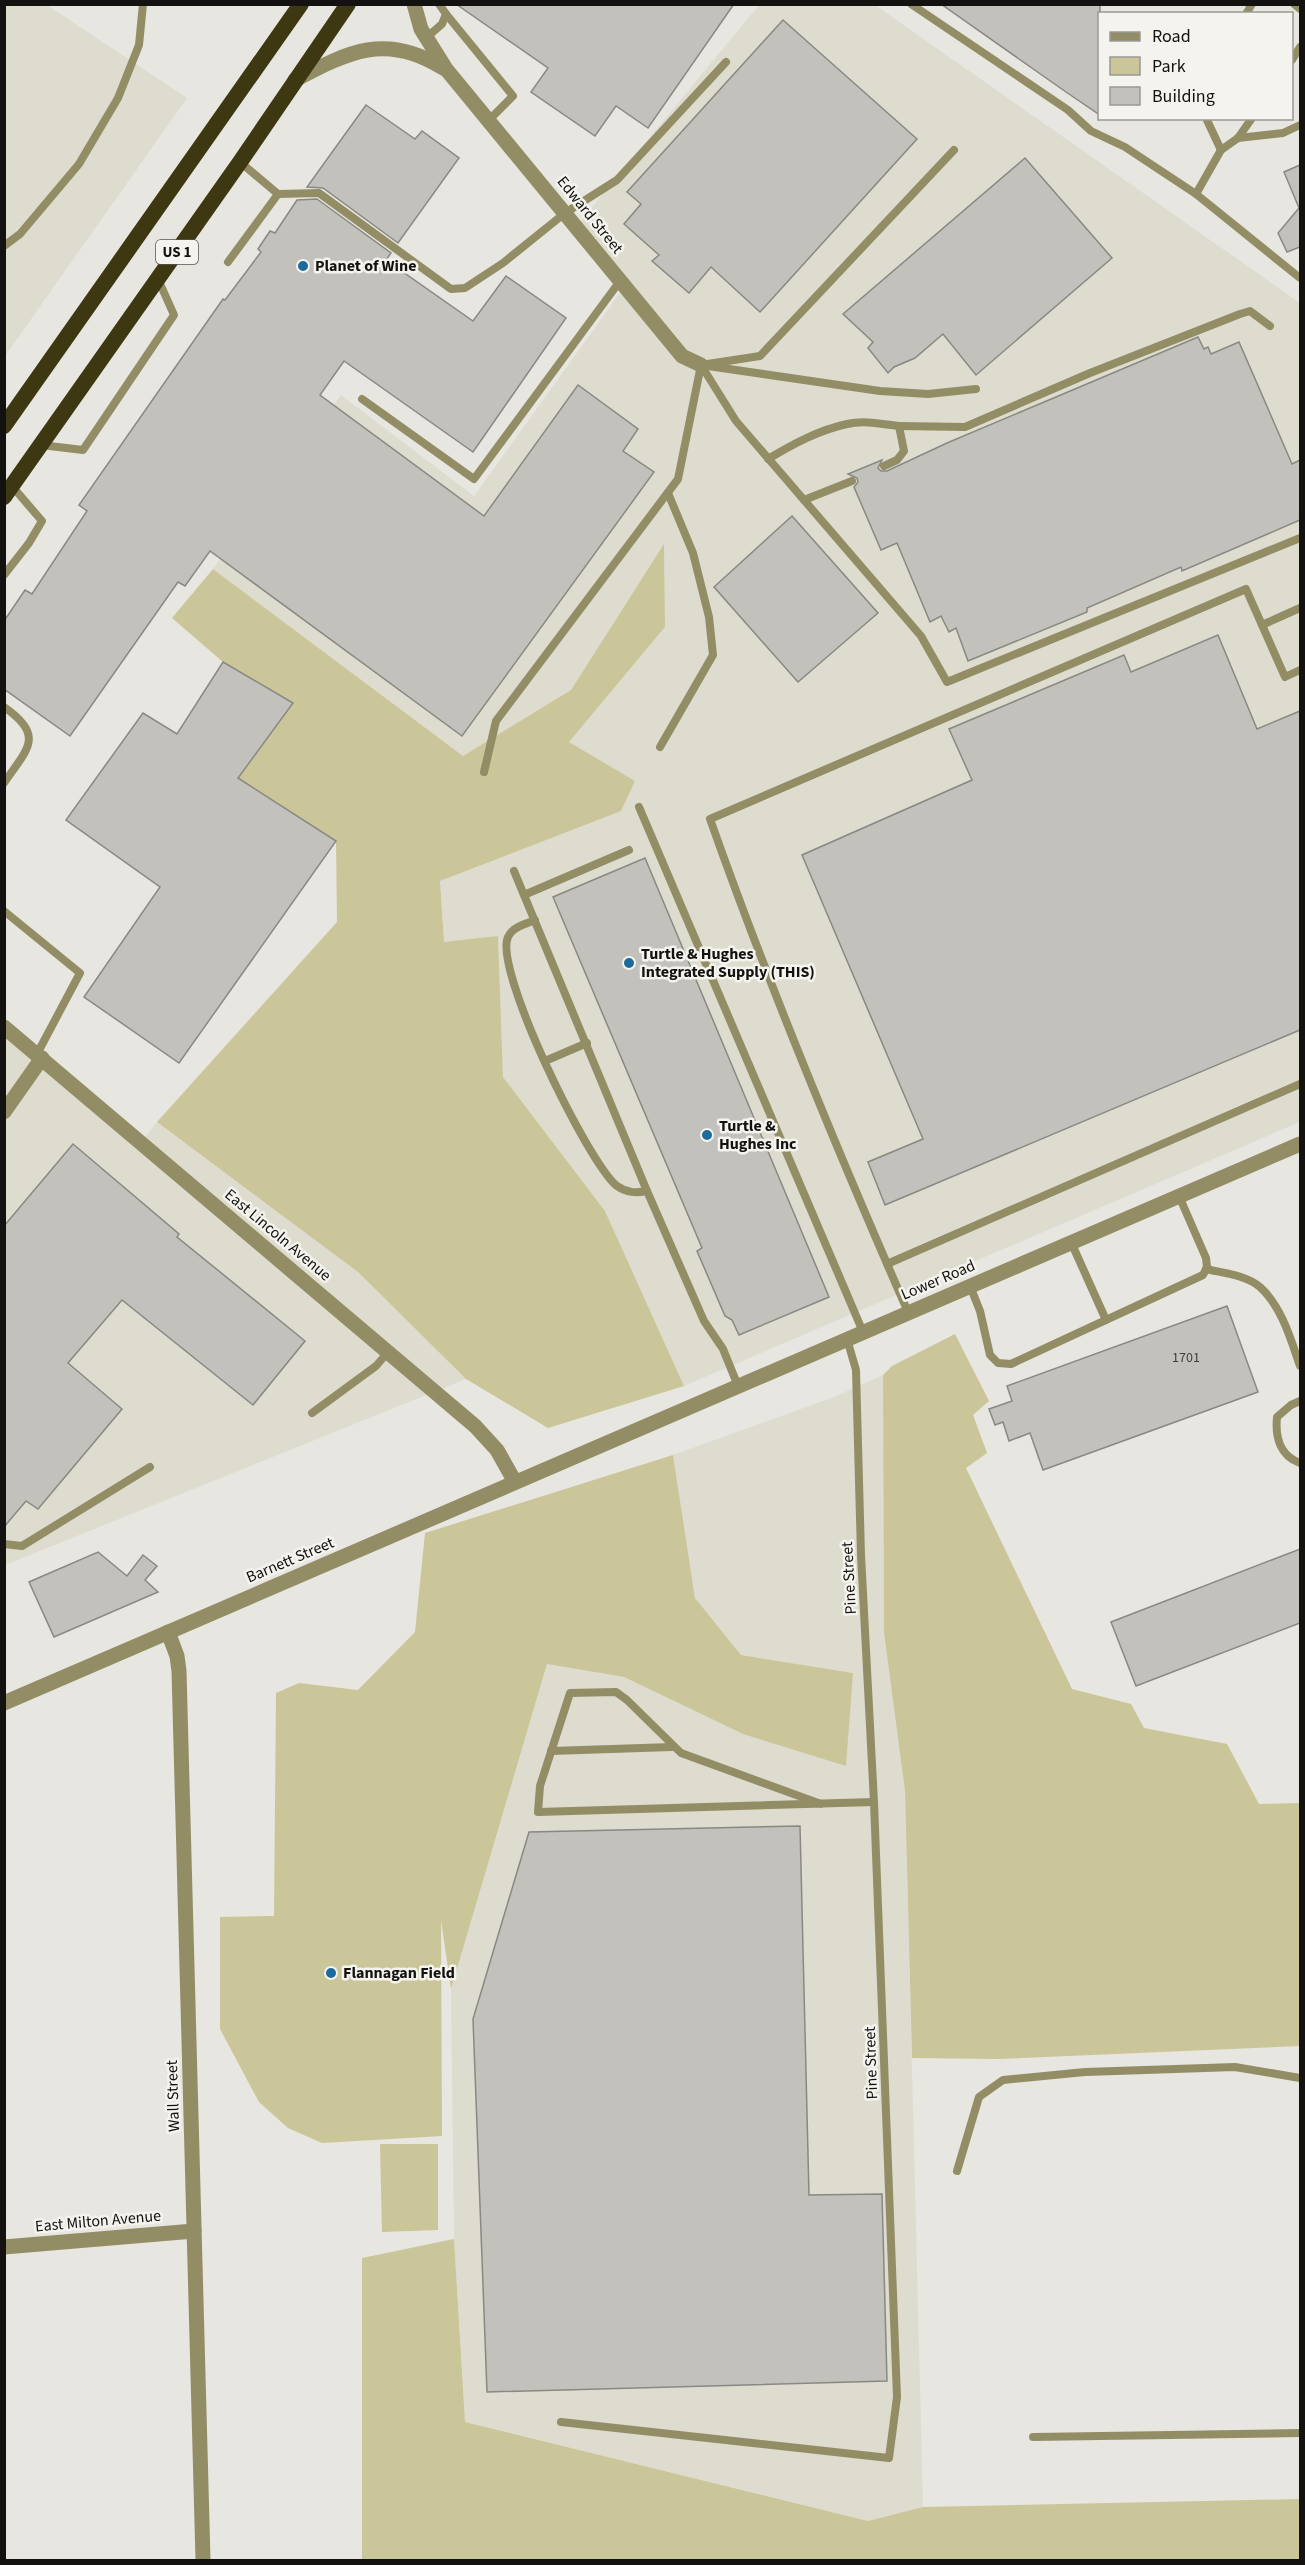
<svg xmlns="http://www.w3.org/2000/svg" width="1305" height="2565" font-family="'Source Sans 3',sans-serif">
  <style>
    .built { fill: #dedccf }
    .green { fill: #cbc59a }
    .building { fill: #c2c1bc; stroke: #898883; stroke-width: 1.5 }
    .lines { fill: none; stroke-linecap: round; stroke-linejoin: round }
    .service { stroke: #938d66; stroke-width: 8 }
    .minor { stroke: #938d66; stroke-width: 15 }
    .trunk { stroke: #3e3812; stroke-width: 16 }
    .poi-dot { fill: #1d6b9d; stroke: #f4f3ed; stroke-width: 2 }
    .labels { text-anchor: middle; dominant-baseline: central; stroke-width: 5; stroke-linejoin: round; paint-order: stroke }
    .number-label { font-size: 14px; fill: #3f3e3b }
    .shield { fill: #f4f3ed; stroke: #565652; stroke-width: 1.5 }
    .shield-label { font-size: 15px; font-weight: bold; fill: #131210 }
    .street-label { font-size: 16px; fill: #131210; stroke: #f4f3ed }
    .poi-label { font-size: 16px; font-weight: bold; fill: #131210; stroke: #f4f3ed; text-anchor: start }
  </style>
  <rect width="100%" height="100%" fill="#e7e6e0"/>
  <g class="built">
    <path d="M5 5H47L187 98 5 356Z"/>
    <path d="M759 5H875L1300 303V1122L684 1386 605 1211 503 1077 498 937 444 943 440 881 621 810 635 781 569 742 665 627 664 545 571 690 463 756 213 569 341 395 474 496 625 286 579 223Z"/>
    <path d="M4 1019 143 1140 157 1122 358 1272 466 1379 5 1565Z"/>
    <path d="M883 1375 884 1633 905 1791 923 2507 868 2521 465 2422 454 2239 451 1989 547 1664 624 1677 743 1734 853 1673 741 1655 695 1598 673 1455 834 1397Z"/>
  </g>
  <g class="green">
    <path d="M664 544 665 627 569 742 635 781 621 811 440 881 444 942 498 936 503 1077 605 1211 684 1386 548 1428 466 1379 358 1272 157 1122 337 922 336 841 238 778 293 703 223 662 172 618 213 569 463 756 571 690Z"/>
    <path d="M955 1334 989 1401 973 1415 987 1453 966 1468 1072 1689 1131 1704 1144 1728 1227 1744 1259 1804 1300 1803V2046L999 2059 912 2058 905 1791 884 1633 883 1375 892 1366Z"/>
    <path d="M673 1455 695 1598 741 1655 853 1673 846 1766 743 1734 624 1677 547 1664 451 1989 441 1920 442 2136 322 2143 288 2128 259 2102 220 2029V1917L274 1916 276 1693 299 1683 358 1690 415 1632 425 1533Z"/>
    <path d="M380 2144H438V2230L382 2232Z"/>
    <path d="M454 2239 465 2422 868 2521 923 2507 1300 2499V2560H362V2258Z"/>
  </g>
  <g class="building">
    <path d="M456 4H734L648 128 616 106 595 136 531 92 548 68Z"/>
    <path d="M941 4H1100V115L1066 92Z"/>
    <path d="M783 20 917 139 760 312 711 267 689 293 652 261 659 255 624 224 641 204 627 192Z"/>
    <path d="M366 105 415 139 422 131 459 158 398 243 323 188 307 187Z"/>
    <path d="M1025 158 1112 258 976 375 943 334 915 358 894 367 888 373 868 348 873 342 843 314Z"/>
    <path d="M1300 165V247L1287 252 1278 233 1299 208 1284 172Z"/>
    <path d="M317 199 391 253 386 260 473 321 506 276 566 318 473 452 344 361 320 395 484 516 578 385 638 429 623 451 654 472 462 736 210 551 185 586 178 582 70 736 4 689V621L25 590 32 594 87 511 79 505 223 299 225 300 261 252 258 249 270 231 275 233 297 200Z"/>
    <path d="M1198 337 1204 349 1208 347 1211 354 1239 342 1292 464 1300 460V520L1182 571 1181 567 1087 608V612L968 661 956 628 949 632 941 616 930 622 897 543 881 550 854 487 858 482 857 478 848 474 882 460 878 468 881 471H887L947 443Z"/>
    <path d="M792 516 878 613 798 682 714 587Z"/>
    <path d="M1218 635 1257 729 1300 711V1030L885 1205 868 1162 923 1139 802 855 972 780 949 729 1124 655 1131 672Z"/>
    <path d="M223 662 293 703 238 778 336 841 179 1063 84 997 160 887 66 820 143 713 177 734Z"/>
    <path d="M645 858 829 1297 739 1335 732 1320 725 1316 697 1251 702 1248 553 897Z"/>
    <path d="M73 1144 179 1234 177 1237 305 1341 253 1405 122 1300 68 1363 122 1409 38 1509 26 1501 4 1527V1226Z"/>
    <path d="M1227 1306 1258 1392 1043 1470 1030 1433 1009 1441 1003 1422 995 1425 989 1409 1012 1401 1007 1386Z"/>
    <path d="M1300 1549V1623L1136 1686 1111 1622Z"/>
    <path d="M98 1552 127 1576 143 1555 157 1566 145 1580 158 1592 54 1637 29 1582Z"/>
    <path d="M800 1826 809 2195 882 2194 887 2381 487 2392 473 2019 529 1832Z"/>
  </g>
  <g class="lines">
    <g class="service">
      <path d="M911 4 1068 110 1091 131 1125 147 1196 194 1300 278"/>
      <path d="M1294 4 1300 9"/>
      <path d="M446 14 513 96 489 120"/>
      <path d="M1246 14 1252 4"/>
      <path d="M426 38 442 24 446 14 439 4"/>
      <path d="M1292 60 1300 47"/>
      <path d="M1206 118 1221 150"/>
      <path d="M1238 138 1283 133 1300 125"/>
      <path d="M240 162 278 194 319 193 451 289 465 288 503 263 565 213 617 180 726 62"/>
      <path d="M1196 194 1221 150 1238 138 1252 118"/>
      <path d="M4 246 20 234 79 164 118 98 139 45 143 4"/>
      <path d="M228 262 278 194"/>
      <path d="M701 365 736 421 921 636 947 682 1300 538"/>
      <path d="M701 365 760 356 954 150"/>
      <path d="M708 366 880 391 928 394 976 389"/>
      <path d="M362 399 474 479 620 281"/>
      <path d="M899 426 965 427 1090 373 1240 314 1250 311 1270 326"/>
      <path d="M41 445 83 450 174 315 158 279"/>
      <path d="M768 459C793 444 819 430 847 424 864 420 882 424 899 426L904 451 897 460 884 466"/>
      <path d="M804 500 852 481"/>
      <path d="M4 575 29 543 42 521 12 486"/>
      <path d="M1262 625 1300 608"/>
      <path d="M4 707C46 736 27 749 4 783"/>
      <path d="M660 747 713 655 709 617 693 553 668 493"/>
      <path d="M484 772 496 721 678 479 701 365"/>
      <path d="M639 807 863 1332"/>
      <path d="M514 871 647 1191 704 1321 723 1349 738 1386"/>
      <path d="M524 895 629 850"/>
      <path d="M4 911 80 973 37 1054"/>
      <path d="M535 920C526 924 512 927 508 937 493 969 588 1163 617 1186 627 1193 636 1193 647 1191"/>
      <path d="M545 1061 587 1043"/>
      <path d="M1071 1242 1106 1320"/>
      <path d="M887 1264 1300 1084"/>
      <path d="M1206 1269C1223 1273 1246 1275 1260 1287 1282 1307 1291 1340 1300 1366"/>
      <path d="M970 1286 980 1311 990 1355 998 1363 1011 1364 1203 1275 1207 1267 1206 1258 1179 1196"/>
      <path d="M908 1312C837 1150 769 986 710 819L1246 589 1285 677 1300 670"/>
      <path d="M1300 1401 1291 1405 1277 1417C1275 1437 1280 1456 1300 1463"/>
      <path d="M312 1413 376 1366 388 1352"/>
      <path d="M4 1544 22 1546 150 1467"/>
      <path d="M551 1751 672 1747"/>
      <path d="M821 1804 681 1753 627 1700 616 1692 570 1693 540 1786 538 1812 874 1802"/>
      <path d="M957 2171 979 2097 1003 2080 1085 2072 1235 2067 1300 2078"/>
      <path d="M561 2422 889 2458 897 2397 874 1802 861 1555 856 1370 847 1339"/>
      <path d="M1033 2437 1300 2433"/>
    </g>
    <g class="minor">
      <path d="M414 4 421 29 446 69 682 356 701 365"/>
      <path d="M295 80C348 52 386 32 443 68"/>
      <path d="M4 1027 475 1426 497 1450 515 1482"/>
      <path d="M4 1112 42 1058"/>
      <path d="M168 1632 177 1656 179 1671 203 2560"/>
      <path d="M4 1703 1300 1144"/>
      <path d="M4 2247 194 2231"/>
    </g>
    <g class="trunk">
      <path d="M4 426 301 4"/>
      <path d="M4 497 240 162 348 4"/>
    </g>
  </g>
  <g class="poi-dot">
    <circle cx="303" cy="266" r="6"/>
    <circle cx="629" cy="963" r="6"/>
    <circle cx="707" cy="1135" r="6"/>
    <circle cx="331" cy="1973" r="6"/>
  </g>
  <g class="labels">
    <g class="number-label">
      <text x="1186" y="1358">1701</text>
    </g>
    <rect class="shield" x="156" y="240" width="42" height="24" rx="4.5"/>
    <g class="shield-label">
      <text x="177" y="252">US 1</text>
    </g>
    <g class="street-label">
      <text transform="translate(590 215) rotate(51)">Edward Street</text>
      <text transform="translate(278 1235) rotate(40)">East Lincoln Avenue</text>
      <text transform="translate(938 1280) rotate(-23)">Lower Road</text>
      <text transform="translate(290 1560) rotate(-23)">Barnett Street</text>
      <text transform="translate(849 1578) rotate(-93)">Pine Street</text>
      <text transform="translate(871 2063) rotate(-92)">Pine Street</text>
      <text transform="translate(173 2096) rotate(-92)">Wall Street</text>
      <text transform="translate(98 2221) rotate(-5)">East Milton Avenue</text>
    </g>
    <g class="poi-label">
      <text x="315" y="266">Planet of Wine</text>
      <text x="641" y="954">Turtle &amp; Hughes<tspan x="641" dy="18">Integrated Supply (THIS)</tspan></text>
      <text x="719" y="1126">Turtle &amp;<tspan x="719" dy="18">Hughes Inc</tspan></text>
      <text x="343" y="1973">Flannagan Field</text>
    </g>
  </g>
  <rect width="1305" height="2565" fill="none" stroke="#131210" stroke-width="12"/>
  <rect x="1098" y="12" width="195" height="108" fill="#f4f3ed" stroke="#9a9995" stroke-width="1.5"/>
  <rect x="1110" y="32" width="30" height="9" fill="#938d66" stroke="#9a9995" stroke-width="1.5"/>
  <text x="1152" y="42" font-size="18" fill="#131210">Road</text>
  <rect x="1110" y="57" width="30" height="18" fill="#cbc59a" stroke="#9a9995" stroke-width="1.5"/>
  <text x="1152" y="72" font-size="18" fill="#131210">Park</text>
  <rect x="1110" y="87" width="30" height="18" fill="#c2c1bc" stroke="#9a9995" stroke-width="1.5"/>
  <text x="1152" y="102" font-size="18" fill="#131210">Building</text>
</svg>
